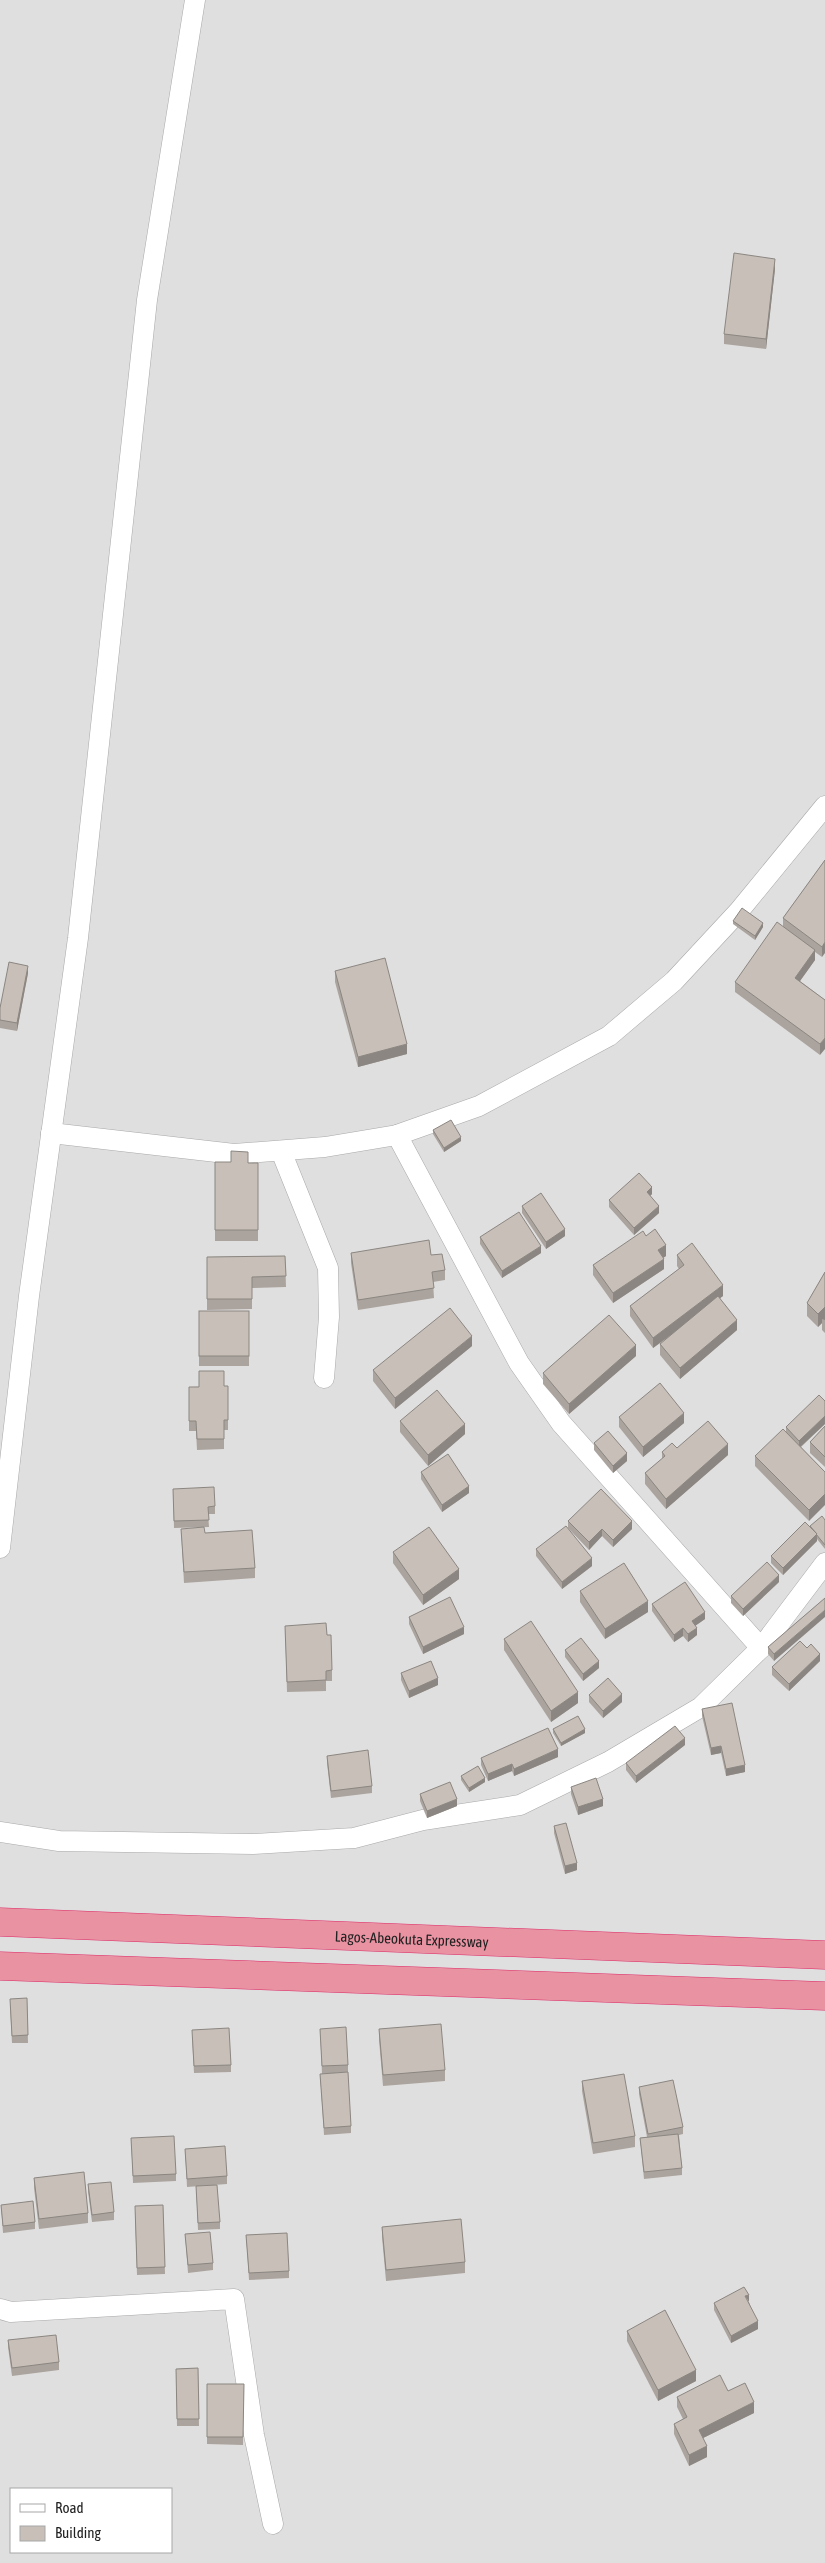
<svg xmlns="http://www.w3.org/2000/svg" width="825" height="2563" font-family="'Asap Condensed',sans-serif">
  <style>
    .residential { fill: #e0dfdf; fill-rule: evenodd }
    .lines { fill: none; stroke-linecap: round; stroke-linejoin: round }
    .street-casing { stroke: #a9a9a9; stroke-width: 21 }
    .highway-casing { stroke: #dc2a67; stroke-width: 29 }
    .street { stroke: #fff; stroke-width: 20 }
    .highway { stroke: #e892a2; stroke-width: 28 }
    .wall { fill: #aba49e }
    .shaded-wall { fill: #8b8681 }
    .building { fill: #c7bfb8; stroke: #8b8681 }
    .labels { text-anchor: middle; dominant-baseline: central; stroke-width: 4; stroke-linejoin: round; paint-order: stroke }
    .street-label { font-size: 15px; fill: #222; stroke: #fff }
  </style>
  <rect width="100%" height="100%" fill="#f2efe9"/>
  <path class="residential" d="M0 0H825V2563H0ZM11 2489H171V2552H11Z"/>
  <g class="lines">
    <defs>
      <g id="street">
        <path d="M51 1133 234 1154 325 1147 397 1135 479 1106 609 1036 674 981 739 911 825 806"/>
        <path d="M397 1135 519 1363 561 1423 761 1648"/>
        <path d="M281 1151 328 1268 329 1317 324 1378"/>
        <path d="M0 1548 29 1296 78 938 147 300 195 0"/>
        <path d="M0 1832 59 1841 253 1844 354 1838 423 1820 520 1805 608 1762 701 1707 761 1648 825 1563"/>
        <path d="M0 2309 11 2312 234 2299 254 2435 273 2524"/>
      </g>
      <g id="highway">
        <path id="s1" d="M0 1922 825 1955"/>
        <path d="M0 1966 825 1996"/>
      </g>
    </defs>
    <use href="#street" class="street-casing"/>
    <use href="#highway" class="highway-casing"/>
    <use href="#street" class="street"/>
    <use href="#highway" class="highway"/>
  </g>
  <g class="wall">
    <path d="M775 269 766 349 724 344V334Z"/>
    <path d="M825 860 822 957 815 952V960L800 981 825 1000 820 1055 735 992V982L783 927V918Z"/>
    <path d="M733 921 763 927 755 940 733 924Z"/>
    <path d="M335 971 407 1054 358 1067 335 982Z"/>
    <path d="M28 973 17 1031 0 1028V1008Z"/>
    <path d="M433 1130 461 1141 444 1152 433 1134Z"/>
    <path d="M215 1162 258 1163V1241H215Z"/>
    <path d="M652 1194 650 1196 659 1213 634 1235 609 1207V1200Z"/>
    <path d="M522 1206 565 1236 546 1249 522 1213Z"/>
    <path d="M646 1236 666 1256 663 1258 664 1269 613 1303 593 1275V1265Z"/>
    <path d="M480 1237 541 1253 502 1278 480 1244Z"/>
    <path d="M351 1253 431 1255 445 1270V1280L433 1282 434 1298 358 1310 351 1263Z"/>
    <path d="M677 1255 723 1296 720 1298 737 1330 680 1379 660 1355V1344L670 1336 653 1348 630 1316V1306L679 1269 677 1266Z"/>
    <path d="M285 1256 286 1287 252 1288V1309L207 1310V1257Z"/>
    <path d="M825 1272V1333L822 1330V1323L818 1327 807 1316V1303Z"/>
    <rect x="199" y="1311" width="50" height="55"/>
    <path d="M472 1346 395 1409 373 1381V1370Z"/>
    <path d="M636 1356 569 1414 543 1384V1373Z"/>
    <path d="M228 1386V1430H224V1449L197 1450 196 1431H189V1387Z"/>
    <path d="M825 1401V1424L801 1447 825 1472 809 1521 755 1466V1456L786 1432V1427Z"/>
    <path d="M619 1417 684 1423 643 1457 619 1427Z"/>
    <path d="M400 1421 465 1434 428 1466 400 1432Z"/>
    <path d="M825 1426V1467L810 1453V1442Z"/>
    <path d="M594 1443 627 1461 613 1473 594 1450Z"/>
    <path d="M677 1448 728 1455 666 1509 645 1484V1473L662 1459V1452Z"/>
    <path d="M421 1472 469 1493 442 1512 421 1479Z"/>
    <path d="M173 1489 215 1506V1514H208L209 1527 174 1528Z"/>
    <path d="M825 1520V1549L817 1539V1541L783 1575 771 1563V1556L810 1527Z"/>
    <path d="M568 1521 632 1529 613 1547 602 1536 589 1550 568 1528Z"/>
    <path d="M181 1529 205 1533 255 1568V1578L184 1583Z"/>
    <path d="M536 1549 592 1566 562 1589 536 1556Z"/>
    <path d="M393 1552 459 1579 423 1605 393 1563Z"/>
    <path d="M779 1582 743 1616 731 1603V1596Z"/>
    <path d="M580 1591 648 1612 605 1639 580 1602Z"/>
    <path d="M825 1598 774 1661 768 1654V1647Z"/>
    <path d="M652 1604 705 1619 695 1626 697 1635 688 1642 683 1636 674 1642 652 1611Z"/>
    <path d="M409 1617 464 1634 423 1654 409 1624Z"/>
    <path d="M285 1626 332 1670V1681H326V1691L287 1692Z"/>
    <path d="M504 1639 578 1703 551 1722 504 1650Z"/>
    <path d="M565 1650 599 1668 583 1681 565 1657Z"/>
    <path d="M820 1661 789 1691 772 1675V1667Z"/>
    <path d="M401 1673 438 1685 409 1698 401 1680Z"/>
    <path d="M589 1695 622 1702 603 1718 589 1702Z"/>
    <path d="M702 1709 745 1772 726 1776 721 1753 711 1755 702 1716Z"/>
    <path d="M553 1729 585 1733 561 1746 553 1733Z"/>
    <path d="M685 1745 636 1783 626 1770V1763Z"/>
    <path d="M327 1756 372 1786V1793L331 1798 327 1763Z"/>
    <path d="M558 1757 514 1776 512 1771 488 1781 481 1765V1758Z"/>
    <path d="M461 1776 485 1782 469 1792 461 1780Z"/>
    <path d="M571 1787 603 1806 578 1815 571 1794Z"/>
    <path d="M420 1794 457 1806 427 1818 420 1801Z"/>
    <path d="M554 1826 577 1870 565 1874 554 1833Z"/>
    <path d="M27 1998 28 2043H12L10 2006Z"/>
    <path d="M320 2029 348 2065V2072L322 2074Z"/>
    <path d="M379 2029 445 2070V2081L383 2086 379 2040Z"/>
    <path d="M192 2037 231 2065V2072L194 2073Z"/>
    <path d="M320 2074 351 2126V2133L324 2135Z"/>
    <path d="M582 2081 635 2136V2147L593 2154 582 2091Z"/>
    <path d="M639 2087 683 2127V2134L679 2135 682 2168V2175L644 2179 640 2138 647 2137 639 2094Z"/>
    <path d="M131 2138 176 2174V2181L133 2183Z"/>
    <path d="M185 2149 227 2176V2184L187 2187Z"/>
    <path d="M34 2178 88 2213V2223L39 2229 34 2188Z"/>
    <path d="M88 2184 114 2212V2220L92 2222 88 2192Z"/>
    <path d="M196 2186 220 2222V2229L198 2230Z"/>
    <path d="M1 2205 35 2222V2229L3 2233Z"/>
    <path d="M163 2205 165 2274 137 2275 135 2213Z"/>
    <path d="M382 2227 465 2262V2273L386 2281 382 2237Z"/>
    <path d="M185 2234 213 2263V2270L188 2273Z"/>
    <path d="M246 2235 289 2271V2278L249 2280Z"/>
    <path d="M749 2302 758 2329 731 2343 714 2310V2303Z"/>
    <path d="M627 2331 696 2381 658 2401 627 2341Z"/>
    <path d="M8 2340 59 2362V2370L12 2376 8 2347Z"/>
    <path d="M198 2368 199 2426H177L176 2369Z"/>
    <path d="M207 2384H244L243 2445 207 2444Z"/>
    <path d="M728 2391 754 2413 703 2438 707 2457 689 2466 674 2434V2424L683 2419 677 2407V2397Z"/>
  </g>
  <g class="shaded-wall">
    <path d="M775 259V269L766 349V339Z"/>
    <path d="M763 923V927L755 940V936Z"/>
    <path d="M825 942V953L822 957V947Z"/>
    <path d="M815 950V960L795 988V978Z"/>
    <path d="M28 966V973L17 1031V1023Z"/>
    <path d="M825 1038V1049L820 1055V1044Z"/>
    <path d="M407 1044V1054L358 1067V1057Z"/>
    <path d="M461 1137V1141L444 1152V1148Z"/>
    <path d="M652 1187V1194L647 1199V1192Z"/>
    <path d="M659 1206V1213L634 1235V1228Z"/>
    <path d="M565 1229V1236L546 1249V1242Z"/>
    <path d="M666 1245V1256L658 1261V1250Z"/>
    <path d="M541 1246V1253L502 1278V1271Z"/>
    <path d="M664 1259V1269L613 1303V1293Z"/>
    <path d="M723 1285V1296L653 1348V1338Z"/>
    <path d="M825 1307V1320L822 1319V1323L818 1327V1314Z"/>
    <path d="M737 1320V1330L680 1379V1368Z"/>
    <path d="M472 1336V1346L395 1409V1398Z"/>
    <path d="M636 1345V1356L569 1414V1404Z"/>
    <path d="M684 1413V1423L643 1457V1447Z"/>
    <path d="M825 1416V1424L799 1448V1441Z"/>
    <path d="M465 1424V1434L428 1466V1455Z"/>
    <path d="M728 1444V1455L666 1509V1499Z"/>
    <path d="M627 1453V1461L613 1473V1466Z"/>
    <path d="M469 1486V1493L442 1512V1505Z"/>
    <path d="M825 1494V1505L809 1521V1510Z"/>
    <path d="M632 1521V1529L613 1547V1540Z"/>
    <path d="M602 1529V1536L589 1550V1542Z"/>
    <path d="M817 1534V1541L783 1575V1568Z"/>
    <path d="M592 1558V1566L562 1589V1582Z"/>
    <path d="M459 1569V1579L423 1605V1595Z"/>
    <path d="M779 1575V1582L743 1616V1609Z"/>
    <path d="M648 1601V1612L605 1639V1629Z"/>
    <path d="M825 1610V1617L774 1661V1654Z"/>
    <path d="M705 1612V1619L692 1628V1621Z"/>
    <path d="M464 1627V1634L423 1654V1647Z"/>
    <path d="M683 1628V1636L674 1642V1635Z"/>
    <path d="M697 1628V1635L688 1642V1634Z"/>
    <path d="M820 1654V1661L789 1691V1684Z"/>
    <path d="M599 1661V1668L583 1681V1674Z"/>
    <path d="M438 1678V1685L409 1698V1691Z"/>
    <path d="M578 1692V1703L551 1722V1711Z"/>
    <path d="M622 1694V1702L603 1718V1711Z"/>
    <path d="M585 1729V1733L561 1746V1743Z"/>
    <path d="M685 1738V1745L636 1783V1776Z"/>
    <path d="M721 1746V1753L711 1755V1748Z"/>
    <path d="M558 1749V1757L514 1776V1769Z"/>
    <path d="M512 1764V1771L488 1781V1774Z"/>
    <path d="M745 1765V1772L726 1776V1769Z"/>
    <path d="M485 1778V1782L469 1792V1788Z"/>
    <path d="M457 1799V1806L427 1818V1811Z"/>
    <path d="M603 1799V1806L578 1815V1807Z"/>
    <path d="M577 1863V1870L565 1874V1866Z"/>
    <path d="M749 2295V2302L745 2296Z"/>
    <path d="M758 2321V2329L731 2343V2336Z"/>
    <path d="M696 2370V2381L658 2401V2390Z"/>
    <path d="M754 2402V2413L699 2440V2430Z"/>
    <path d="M707 2446V2457L689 2466V2455Z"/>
  </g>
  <g class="building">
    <path d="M734 253 775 259 766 339 724 334Z"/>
    <path d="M825 860V942L822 947 783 918Z"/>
    <path d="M742 908 763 923 755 936 733 921Z"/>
    <path d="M777 922 815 950 795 978 825 1000V1038L820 1044 735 982Z"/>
    <path d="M385 958 407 1044 358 1057 335 971Z"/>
    <path d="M9 962 28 966 17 1023 0 1020V1008Z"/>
    <path d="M451 1120 461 1137 444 1148 433 1130Z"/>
    <path d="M231 1151 248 1152V1163H258V1230H215V1162H231Z"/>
    <path d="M639 1173 652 1187 647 1192 659 1206 634 1228 609 1200Z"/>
    <path d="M541 1193 565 1229 546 1242 522 1206Z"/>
    <path d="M519 1212 541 1246 502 1271 480 1237Z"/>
    <path d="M655 1229 666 1245 658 1250 664 1259 613 1293 593 1265 643 1231 646 1236Z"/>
    <path d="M429 1240 431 1255 442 1254 445 1270 432 1272 434 1288 358 1300 351 1253Z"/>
    <path d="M692 1243 723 1285 653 1338 630 1306 684 1265 677 1255Z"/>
    <path d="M285 1256 286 1276 252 1277V1299H207V1257Z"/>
    <path d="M825 1272V1307L818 1314 807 1303Z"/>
    <path d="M718 1296 737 1320 680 1368 660 1344Z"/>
    <path d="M450 1308 472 1336 395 1398 373 1370Z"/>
    <rect x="199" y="1311" width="50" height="45"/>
    <path d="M609 1315 636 1345 569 1404 543 1373Z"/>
    <path d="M199 1371H224V1386H228V1420H224V1439H197L196 1421H189V1387H199Z"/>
    <path d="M660 1383 684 1413 643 1447 619 1417Z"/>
    <path d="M437 1390 465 1424 428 1455 400 1421Z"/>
    <path d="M819 1395 825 1401V1416L799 1441 786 1427Z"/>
    <path d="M708 1421 728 1444 666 1499 645 1473 665 1456 662 1452 672 1443 677 1448Z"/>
    <path d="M825 1426V1457L810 1442Z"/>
    <path d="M783 1429 825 1472V1494L809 1510 755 1456Z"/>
    <path d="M608 1431 627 1453 613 1466 594 1443Z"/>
    <path d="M448 1454 469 1486 442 1505 421 1472Z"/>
    <path d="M214 1487 215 1506 208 1507 209 1520 174 1521 173 1489Z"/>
    <path d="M601 1489 632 1521 613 1540 602 1529 589 1542 568 1521Z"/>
    <path d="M822 1516 825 1520V1545L816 1534H817L810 1526Z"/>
    <path d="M805 1522 817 1534 783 1568 771 1556Z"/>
    <path d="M566 1526 592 1558 562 1582 536 1549Z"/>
    <path d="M204 1527 205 1533 252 1530 255 1568 184 1572 181 1529Z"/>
    <path d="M429 1527 459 1569 423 1595 393 1552Z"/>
    <path d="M767 1562 779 1575 743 1609 731 1596Z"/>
    <path d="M624 1563 648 1601 605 1629 580 1591Z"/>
    <path d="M685 1582 705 1612 692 1621 697 1628 688 1634 683 1628 674 1635 652 1604Z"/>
    <path d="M450 1597 464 1627 423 1647 409 1617Z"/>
    <path d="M825 1598V1610L774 1654 768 1647Z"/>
    <path d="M531 1621 578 1692 551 1711 504 1639Z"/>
    <path d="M326 1623 327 1635H331L332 1670 326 1671V1680L287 1682 285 1626Z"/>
    <path d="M581 1638 599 1661 583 1674 565 1650Z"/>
    <path d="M800 1641 807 1648 811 1644 820 1654 789 1684 772 1667Z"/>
    <path d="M431 1661 438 1678 409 1691 401 1673Z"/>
    <path d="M608 1678 622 1694 603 1711 589 1695Z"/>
    <path d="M732 1703 745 1765 726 1769 721 1746 711 1748 702 1709Z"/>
    <path d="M578 1716 585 1729 561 1743 553 1729Z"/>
    <path d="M675 1726 685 1738 636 1776 626 1763Z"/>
    <path d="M548 1728 558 1749 514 1769 512 1764 488 1774 481 1758Z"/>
    <path d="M368 1750 372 1786 331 1791 327 1756Z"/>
    <path d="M478 1766 485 1778 469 1788 461 1776Z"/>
    <path d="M596 1778 603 1799 578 1807 571 1787Z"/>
    <path d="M450 1782 457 1799 427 1811 420 1794Z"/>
    <path d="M566 1823 577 1863 565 1866 554 1826Z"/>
    <path d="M27 1998 28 2035 12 2036 10 1999Z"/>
    <path d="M441 2024 445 2070 383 2075 379 2029Z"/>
    <path d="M346 2027 348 2065 322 2066 320 2029Z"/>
    <path d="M229 2028 231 2065 194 2066 192 2030Z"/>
    <path d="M348 2072 351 2126 324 2128 320 2074Z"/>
    <path d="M624 2074 635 2136 593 2143 582 2081Z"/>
    <path d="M673 2080 683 2127 648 2134 639 2087Z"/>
    <path d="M678 2134 682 2168 644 2172 640 2138Z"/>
    <path d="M174 2136 176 2174 133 2176 131 2138Z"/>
    <path d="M225 2146 227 2176 187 2179 185 2149Z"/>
    <path d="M84 2172 88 2213 39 2219 34 2178Z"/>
    <path d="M111 2182 114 2212 92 2215 88 2184Z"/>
    <path d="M217 2185 220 2222 198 2223 196 2186Z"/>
    <path d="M33 2201 35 2222 3 2226 1 2205Z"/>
    <path d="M163 2205 165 2267 137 2268 135 2206Z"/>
    <path d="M461 2219 465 2262 386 2270 382 2227Z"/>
    <path d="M210 2232 213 2263 188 2265 185 2234Z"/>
    <path d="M287 2233 289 2271 249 2273 246 2235Z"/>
    <path d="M744 2287 749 2295 745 2296 758 2321 731 2336 714 2303Z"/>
    <path d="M665 2310 696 2370 658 2390 627 2331Z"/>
    <path d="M56 2335 59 2362 12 2368 8 2340Z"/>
    <path d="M198 2368 199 2419H177L176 2369Z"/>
    <path d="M720 2375 728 2391 745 2383 754 2402 699 2430 707 2446 689 2455 674 2424 687 2417 677 2397Z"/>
    <path d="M207 2384H244L243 2437H207Z"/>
  </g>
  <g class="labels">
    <g class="street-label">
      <text stroke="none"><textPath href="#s1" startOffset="412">Lagos-Abeokuta Expressway</textPath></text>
    </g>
  </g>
  <rect x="10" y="2488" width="162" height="65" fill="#ffffff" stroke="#a7a7a7"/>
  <rect x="20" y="2504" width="25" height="8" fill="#ffffff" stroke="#a7a7a7"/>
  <text x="55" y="2513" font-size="15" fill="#222222">Road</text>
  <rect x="20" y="2526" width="25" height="15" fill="#c7bfb8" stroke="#a7a7a7"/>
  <text x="55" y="2538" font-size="15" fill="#222222">Building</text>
</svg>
